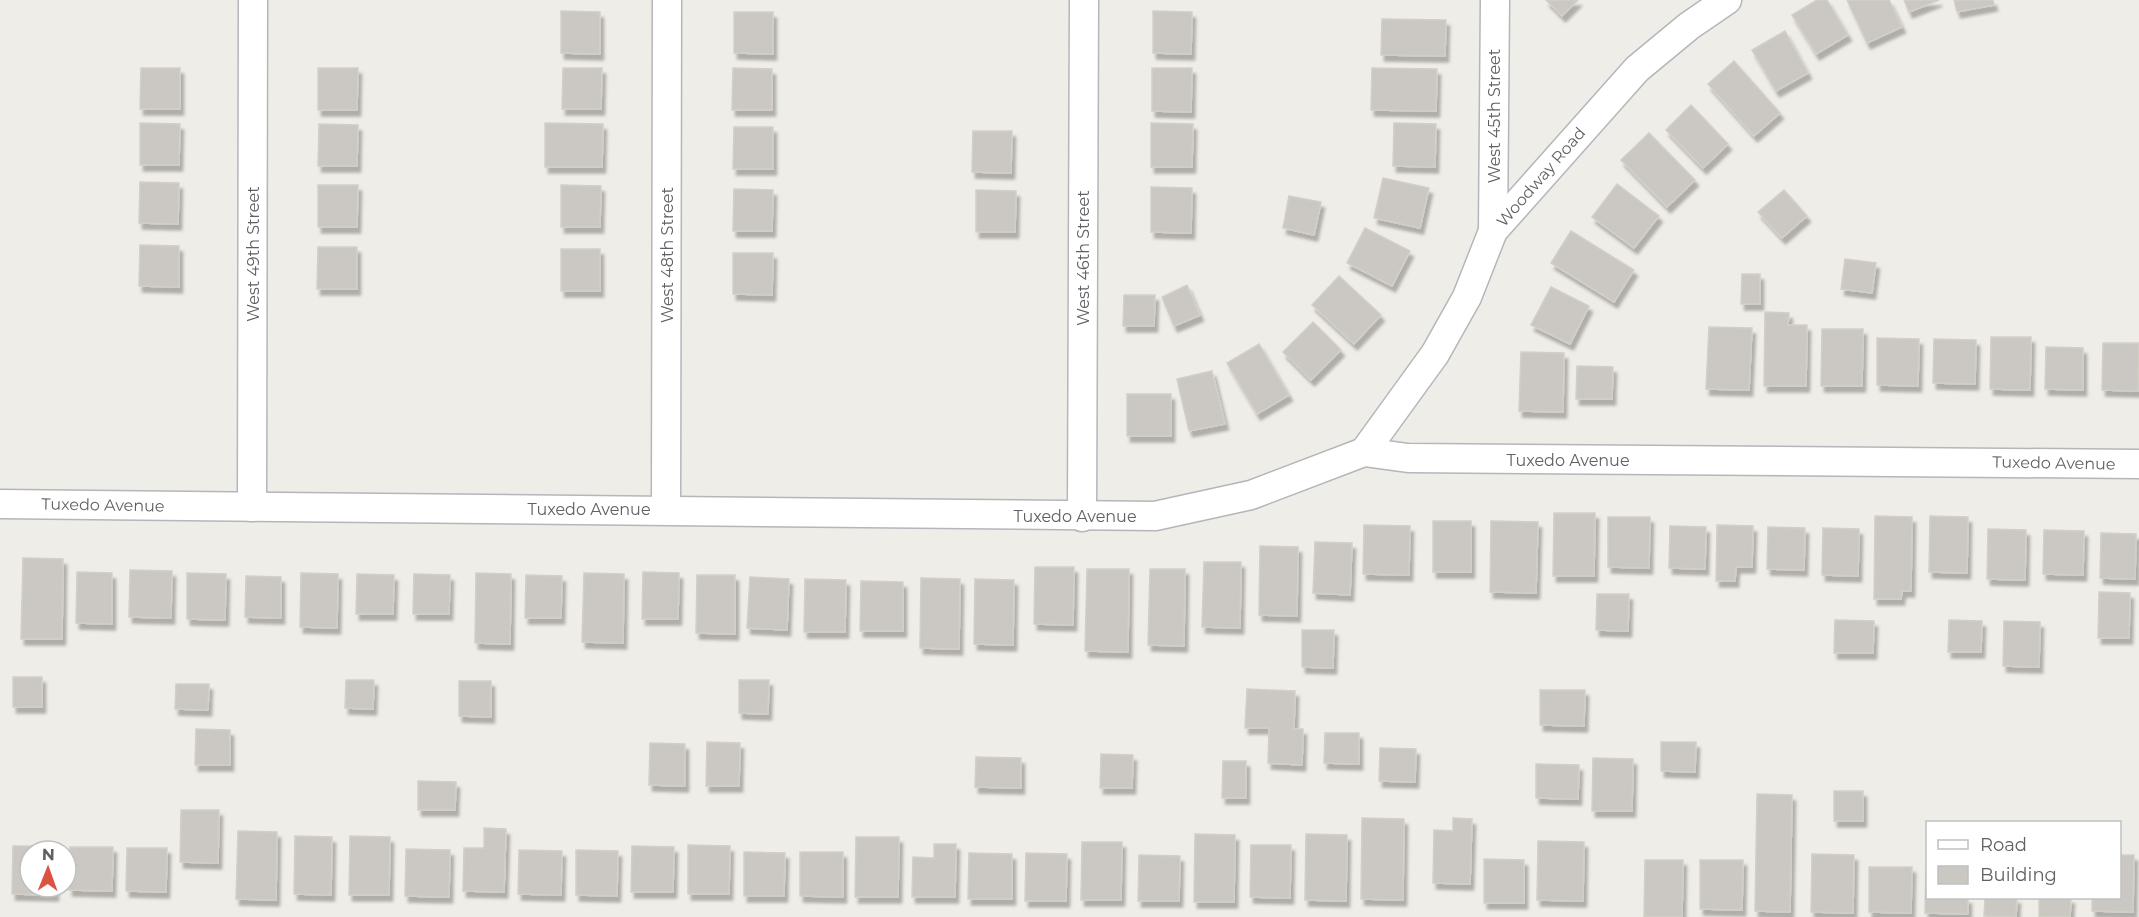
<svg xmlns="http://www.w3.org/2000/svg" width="2139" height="917" font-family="Montserrat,sans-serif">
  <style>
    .building { fill: #cbc8c3; stroke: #d3cfc6; stroke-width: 1.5; filter: url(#shadow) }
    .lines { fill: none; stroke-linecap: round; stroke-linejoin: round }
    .street-casing { stroke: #b4b6ba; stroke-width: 31 }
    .street { stroke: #fff; stroke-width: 28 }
    .labels { text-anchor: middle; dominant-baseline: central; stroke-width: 4.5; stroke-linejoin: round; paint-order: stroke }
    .street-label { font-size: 16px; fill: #5e6165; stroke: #fff }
  </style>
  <defs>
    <filter id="shadow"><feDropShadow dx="3.5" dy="6" stdDeviation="1.5" flood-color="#0004"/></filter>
  </defs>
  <rect width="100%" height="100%" fill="#efede7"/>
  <g class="building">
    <path d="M1546 0H1578L1562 16Z"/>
    <path d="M1817 0H1827L1848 35 1816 54 1792 15Z"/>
    <path d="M1847 0H1889L1902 27 1867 43Z"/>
    <path d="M1904 0H1939L1909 12Z"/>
    <path d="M1954 0H1993L1994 5 1957 12Z"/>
    <path d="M561 11 600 12V54L561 53Z"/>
    <path d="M1153 11 1192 12 1191 54 1153 53Z"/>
    <path d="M734 12H773V54L734 53Z"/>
    <path d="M1382 19 1446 20 1445 56 1381 55Z"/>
    <path d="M1785 31 1808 73 1776 91 1752 50Z"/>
    <path d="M1734 61 1780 113 1754 136 1708 84Z"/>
    <path d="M141 68H180V109H140Z"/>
    <path d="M318 68H358L357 110H318Z"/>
    <path d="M563 68H602L601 109H562Z"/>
    <path d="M733 68 772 69V110H732Z"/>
    <path d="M1152 68H1192L1191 112 1152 111Z"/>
    <path d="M1372 68 1437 69 1436 111 1371 110Z"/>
    <path d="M1691 105 1728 144 1703 168 1666 130Z"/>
    <path d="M140 123 180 124 179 165H140Z"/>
    <path d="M545 123 603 124 602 167H545Z"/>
    <path d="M1151 123 1193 124 1192 167H1151Z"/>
    <path d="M1394 123 1436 124 1435 167 1393 166Z"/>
    <path d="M319 124 358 125 357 166H318Z"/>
    <path d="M734 127H773V169H733Z"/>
    <path d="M973 131H1012L1011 173 972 172Z"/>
    <path d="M1649 133 1695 180 1667 207 1621 160Z"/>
    <path d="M1383 178 1429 188 1420 228 1374 218Z"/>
    <path d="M140 182 179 183 178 224 139 223Z"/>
    <path d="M1617 184 1659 216 1634 248 1592 217Z"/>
    <path d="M318 185H358L357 227H318Z"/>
    <path d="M561 185 601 186 600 227H561Z"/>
    <path d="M1151 187 1192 188 1191 233 1151 232Z"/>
    <path d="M734 189 773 190 772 231H733Z"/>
    <path d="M976 190 1016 191 1015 232H976Z"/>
    <path d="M1784 190 1807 216 1782 238 1758 212Z"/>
    <path d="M1289 196 1321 202 1314 235 1283 228Z"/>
    <path d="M1365 228 1410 251 1392 286 1347 263Z"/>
    <path d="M1571 231 1634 270 1614 302 1551 263Z"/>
    <path d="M140 245 179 246V287L139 286Z"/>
    <path d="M318 247H357V289H317Z"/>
    <rect x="561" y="249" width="39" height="42"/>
    <path d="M733 253H773L772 295 733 294Z"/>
    <path d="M1845 259 1876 263 1872 293 1841 289Z"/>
    <path d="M1742 274H1760V304H1741Z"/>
    <path d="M1339 276 1381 315 1354 344 1312 305Z"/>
    <path d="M1187 285 1200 315 1174 326 1162 297Z"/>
    <path d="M1551 287 1589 306 1570 344 1531 325Z"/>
    <path d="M1124 295H1155L1154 326H1123Z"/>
    <path d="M1765 312 1789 313 1788 325H1807L1806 386H1764Z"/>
    <path d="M1313 322 1341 350 1311 380 1283 352Z"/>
    <path d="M1709 327 1752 328 1749 390 1706 389Z"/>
    <path d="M1822 329H1863L1862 386H1821Z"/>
    <path d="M1991 337H2031L2030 390 1990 389Z"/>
    <path d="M1877 338 1919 339 1918 386 1877 385Z"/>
    <path d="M1934 339 1976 340 1975 384 1933 383Z"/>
    <path d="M2103 343H2139L2138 391 2102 390Z"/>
    <path d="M1259 344 1289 395 1257 414 1227 363Z"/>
    <path d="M2046 347 2083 348V390L2045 389Z"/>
    <path d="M1521 352 1564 353 1563 412 1519 411Z"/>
    <path d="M1577 366 1613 367 1612 399H1576Z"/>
    <path d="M1212 371 1225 424 1189 431 1177 379Z"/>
    <rect x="1127" y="394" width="44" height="42"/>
    <path d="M1554 513H1595L1594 576H1553Z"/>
    <path d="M1875 516 1912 517 1911 591H1902L1901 599H1874Z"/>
    <path d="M1930 516 1968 517 1967 573 1929 572Z"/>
    <path d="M1608 517H1650L1649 568 1608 567Z"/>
    <rect x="1433" y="521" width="38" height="51"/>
    <path d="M1491 521 1538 522 1536 593 1490 592Z"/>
    <path d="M1364 525 1410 526 1409 575 1363 574Z"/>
    <path d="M1717 525 1753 526 1752 567H1736L1735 581H1716Z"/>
    <path d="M1670 526 1706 527 1705 569 1669 568Z"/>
    <path d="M1768 527 1805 528 1804 570 1767 569Z"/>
    <path d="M1823 528 1859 529 1858 576 1822 575Z"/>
    <path d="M1988 529 2026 530 2025 580 1987 579Z"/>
    <path d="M2044 530 2084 531 2083 575 2043 574Z"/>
    <path d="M2101 533 2136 534 2135 579 2100 578Z"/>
    <path d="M1315 542 1352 543 1350 595 1313 593Z"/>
    <path d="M1260 546 1298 547 1297 616 1259 615Z"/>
    <path d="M23 558 63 559 62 639H21Z"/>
    <path d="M1204 562H1241L1240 628 1202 627Z"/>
    <path d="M1035 567H1074L1073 625 1034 624Z"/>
    <path d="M1087 569H1129L1128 652 1085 651Z"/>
    <path d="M1150 569H1185L1184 646 1148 645Z"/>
    <path d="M130 570 172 571 171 618 129 617Z"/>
    <path d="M77 572 112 573V624L76 623Z"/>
    <path d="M643 572 679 573 678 619H642Z"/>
    <path d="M187 573 226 574 225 620 187 619Z"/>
    <path d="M301 573 338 574 337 628 300 627Z"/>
    <path d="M476 573 511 574 510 644 475 643Z"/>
    <path d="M584 573 624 574 623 643 582 642Z"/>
    <path d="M357 574 394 575 393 614H356Z"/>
    <path d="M414 574 450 575 449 614H413Z"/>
    <path d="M526 575 562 576 561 618H525Z"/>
    <path d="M697 575H735V634L696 633Z"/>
    <path d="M246 576 281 577V618L245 617Z"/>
    <path d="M750 577 789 579 787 630 747 628Z"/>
    <path d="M921 578 960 579 959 649 920 648Z"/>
    <path d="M805 579 846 580 845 632H804Z"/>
    <path d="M975 579 1014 580 1013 645 974 644Z"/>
    <path d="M861 581 903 582V631H860Z"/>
    <path d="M2099 592 2130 593 2129 638H2098Z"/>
    <path d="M1597 594H1629L1628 631 1596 630Z"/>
    <path d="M1835 620 1874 621 1873 653H1834Z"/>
    <path d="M1949 620 1982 621 1981 652H1948Z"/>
    <path d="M2004 621 2040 622 2039 667 2003 666Z"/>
    <path d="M1302 630H1334L1333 668 1302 667Z"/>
    <rect x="13" y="677" width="29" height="30"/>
    <path d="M346 680H374L373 709 345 708Z"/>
    <path d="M739 680H769L768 714 739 713Z"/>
    <path d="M459 681H491V717L459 716Z"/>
    <path d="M176 684H209L208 710 175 709Z"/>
    <path d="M1247 689 1295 691 1294 729H1303L1302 765 1268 763 1269 728H1245Z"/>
    <path d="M1540 690H1585L1584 726 1540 725Z"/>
    <path d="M196 729 230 730V765H195Z"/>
    <path d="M1325 733H1359V764L1324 763Z"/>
    <path d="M707 742 740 743 739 786H706Z"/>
    <path d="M1661 742H1696L1695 772 1661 771Z"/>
    <path d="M650 743 685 744V786L649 785Z"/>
    <path d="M1380 748 1416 749 1415 782 1379 781Z"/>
    <path d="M1101 754 1133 755 1132 788H1100Z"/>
    <path d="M976 757 1021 758V788L975 787Z"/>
    <path d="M1593 758 1633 759 1632 811H1592Z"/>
    <path d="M1223 761H1246V798H1222Z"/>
    <path d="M1536 764 1579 765 1578 799 1536 798Z"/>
    <path d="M418 781 456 782 455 810H418Z"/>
    <rect x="1834" y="791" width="29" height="30"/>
    <path d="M1757 794 1792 795 1790 912 1755 911Z"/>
    <path d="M181 810H219L218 863 180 862Z"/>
    <path d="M1362 818 1404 819 1403 900 1361 899Z"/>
    <path d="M1453 818 1472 819 1470 884 1433 883 1434 830 1453 831Z"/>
    <path d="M484 828 506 829 504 892 463 891 464 848H484Z"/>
    <path d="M238 831 277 832 276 900 236 899Z"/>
    <path d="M1195 834 1235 835 1234 902H1194Z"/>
    <path d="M1306 834 1347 835 1346 901 1305 900Z"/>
    <path d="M295 836 332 837 331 895 294 894Z"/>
    <path d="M350 836 390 837 389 895H349Z"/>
    <path d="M856 837H899L898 897H855Z"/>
    <path d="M1538 841 1584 842 1583 901 1537 900Z"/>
    <path d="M1082 842H1122L1121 900H1081Z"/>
    <path d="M934 844H956L955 897H912L913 857 934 858Z"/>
    <path d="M688 845 730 846 729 894H688Z"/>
    <path d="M1251 845H1291L1290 898 1250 897Z"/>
    <path d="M13 846H56V851H30V887H55V895L12 894Z"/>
    <path d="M632 846 674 847 673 892H631Z"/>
    <path d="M70 847H113L112 891 69 890Z"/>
    <path d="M127 848H167L166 892 126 891Z"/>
    <path d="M406 849 450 850 449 897 405 896Z"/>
    <path d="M519 850 562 851 561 895 518 894Z"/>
    <path d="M576 850 618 851 617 896 576 895Z"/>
    <path d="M744 852 785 853 784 896H744Z"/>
    <path d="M800 852H843V897L800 896Z"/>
    <path d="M969 853 1012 854V899H968Z"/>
    <path d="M1026 853 1067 854 1066 901H1025Z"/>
    <path d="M1812 854 1854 855 1853 913 1811 912Z"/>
    <path d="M1139 855 1180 856 1179 901H1138Z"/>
    <path d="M2120 855H2134L2133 912 2092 911V898H2120Z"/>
    <path d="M1484 859 1524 860V903H1484Z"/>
    <path d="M1645 860H1683L1682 917H1644Z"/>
    <path d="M1700 860H1743L1742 910 1700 909Z"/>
    <path d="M1869 867H1912L1911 913 1869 912Z"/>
    <path d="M1926 868 1928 898H1968V914L1925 913Z"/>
    <path d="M1985 898H2017L2016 917 1984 916Z"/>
    <path d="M2039 898H2071L2070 917H2039Z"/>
  </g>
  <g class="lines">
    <defs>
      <g id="street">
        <path d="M1493 231 1495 0"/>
        <path d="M1364 452 1435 354 1467 297 1493 231 1637 69 1689 26 1727 0"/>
        <path d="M0 504 1155 516 1251 495 1364 452 1408 458 2139 464"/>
        <path d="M252 507 253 0"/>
        <path d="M666 510 667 0"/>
        <path d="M1082 517 1084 0"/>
      </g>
    </defs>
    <use href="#street" class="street-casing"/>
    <use href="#street" class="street"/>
  </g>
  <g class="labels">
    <g class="street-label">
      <text transform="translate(1494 116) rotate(-90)">West 45th Street</text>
      <text transform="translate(1541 177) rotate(-49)">Woodway Road</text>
      <text transform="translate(253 254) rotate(-90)">West 49th Street</text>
      <text transform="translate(667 255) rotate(-90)">West 48th Street</text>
      <text transform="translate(1083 258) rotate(-90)">West 46th Street</text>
      <text x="1568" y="460">Tuxedo Avenue</text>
      <text transform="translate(2054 463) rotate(1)">Tuxedo Avenue</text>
      <text transform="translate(103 505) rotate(1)">Tuxedo Avenue</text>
      <text x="589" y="509">Tuxedo Avenue</text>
      <text x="1075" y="516">Tuxedo Avenue</text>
    </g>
  </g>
  <rect x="1926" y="821" width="195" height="78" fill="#ffffff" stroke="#bfc0c1" stroke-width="1.5"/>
  <rect x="1938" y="840" width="30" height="9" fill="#ffffff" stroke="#bfc0c1" stroke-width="1.5"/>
  <text x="1980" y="851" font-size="18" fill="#5e6165">Road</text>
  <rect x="1938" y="866" width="30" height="18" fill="#cbc8c3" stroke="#bfc0c1" stroke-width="1.5"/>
  <text x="1980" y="881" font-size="18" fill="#5e6165">Building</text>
  <g transform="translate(48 869) rotate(1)"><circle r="28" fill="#ffffff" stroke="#bfc0c1" stroke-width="1.5"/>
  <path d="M0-4.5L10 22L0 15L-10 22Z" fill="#da5342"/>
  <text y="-9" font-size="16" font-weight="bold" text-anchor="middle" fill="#5e6165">N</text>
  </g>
</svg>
